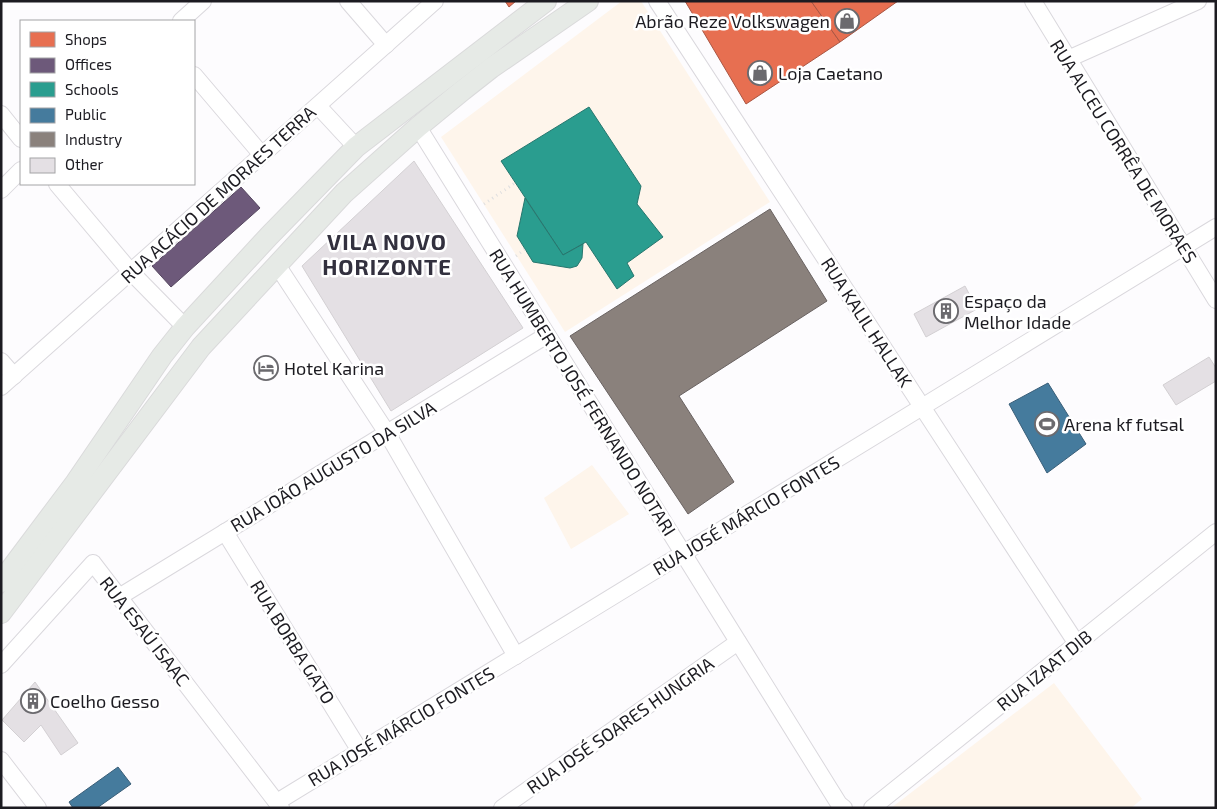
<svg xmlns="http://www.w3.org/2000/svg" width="1217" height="809" font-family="'Exo 2',sans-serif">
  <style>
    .education { fill: #fef5eb }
    .shops { fill: #e76f51; stroke: #aa5643 }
    .offices { fill: #6d597a; stroke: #55465f }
    .schools { fill: #2a9d8f; stroke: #26766e }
    .public { fill: #457b9d; stroke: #395e78 }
    .industry { fill: #8a817c; stroke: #696261 }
    .building { fill: #e4e0e4; stroke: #d3d0d3 }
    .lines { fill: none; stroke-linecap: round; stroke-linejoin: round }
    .minor-casing { stroke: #dad8dd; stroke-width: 18 }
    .major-casing { stroke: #dadadb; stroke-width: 22 }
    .path { stroke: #dededf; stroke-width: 3; stroke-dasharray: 1 4; stroke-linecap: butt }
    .minor { stroke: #fff; stroke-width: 16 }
    .major { stroke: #e6eae6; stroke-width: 20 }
    .labels { text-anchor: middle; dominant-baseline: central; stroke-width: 5; stroke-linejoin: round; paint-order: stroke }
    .poi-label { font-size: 18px; fill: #1c1b21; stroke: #fff; text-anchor: start }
    .street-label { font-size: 18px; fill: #1c1b21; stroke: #fff }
    .district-label { font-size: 22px; font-weight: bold; letter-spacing: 1px; fill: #32303e; stroke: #fff }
  </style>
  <rect width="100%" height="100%" fill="#fdfcfe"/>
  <g class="education">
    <path d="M622 1H641L770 202 565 332 441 137Z"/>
    <path d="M592 465 629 514 571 549 544 498Z"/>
    <path d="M1054 683 1142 799 1131 808H891Z"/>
  </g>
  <g class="shops">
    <path d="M505 1H516L509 7Z"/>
    <path d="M685 1H811L840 42 746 104Z"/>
    <path d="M811 1H898L840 42Z"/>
  </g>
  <path class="offices" d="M241 187 260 208 171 287 152 266Z"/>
  <g class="schools">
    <path d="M589 107 641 186 637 204 663 237 627 263 634 276 617 289 586 242 563 255 501 161Z"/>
    <path d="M525 198 563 255 583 244 582 258 577 266 570 268 533 262 517 236Z"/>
  </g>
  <g class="public">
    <path d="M1048 383 1086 444 1047 473 1009 404Z"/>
    <path d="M118 767 131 784 97 808H73L69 802Z"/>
  </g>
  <path class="industry" d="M770 209 827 301 679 396 734 482 688 514 570 336Z"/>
  <g class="building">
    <path d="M414 161 523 328 391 411 302 266Z"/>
    <path d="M965 286 977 309 926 337 914 314Z"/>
    <path d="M1209 357 1216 368V381L1176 405 1163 385Z"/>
    <path d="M35 682 78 743 61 755 41 725 24 742 2 720Z"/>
  </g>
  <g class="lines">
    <defs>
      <g id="minor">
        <path d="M348 1 386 45"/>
        <path d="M657 1 1077 644"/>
        <path d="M1033 1 1216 300"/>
        <path d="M181 21 203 1"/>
        <path d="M1068 59 1198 1"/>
        <path d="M194 75 262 155"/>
        <path d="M318 106 356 147"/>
        <path d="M1 114 21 139"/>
        <path d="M418 127 839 804 844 808"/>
        <path d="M57 184 131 272 185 327"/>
        <path d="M1 190 21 170"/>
        <path d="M277 265 387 433 516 656"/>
        <path d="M1 361 14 376"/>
        <path d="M1 387 435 1"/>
        <path d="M225 532 360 751"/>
        <path d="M119 597 547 335"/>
        <path d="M1 665 93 563 281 808"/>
        <path d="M1 760 38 808"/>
        <path d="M277 802 1216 227"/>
        <path d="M502 808 738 642"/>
        <path d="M872 808 1216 532"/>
      </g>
      <g id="major">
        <path d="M1 582 76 482 162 356 185 327 269 236 356 147 546 1"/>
        <path d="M1 613 201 347 344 193 418 127 463 90 491 68 588 1"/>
      </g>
    </defs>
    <use href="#minor" class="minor-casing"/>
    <use href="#major" class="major-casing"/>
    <g class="path">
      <path d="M484 204 515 183"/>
      <path d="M516 256 525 249"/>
    </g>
    <use href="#minor" class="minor"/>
    <use href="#major" class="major"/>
  </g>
  <defs>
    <symbol id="shop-ring" viewBox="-11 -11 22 22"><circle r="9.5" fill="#fff" stroke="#6b6a6e" stroke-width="1.5"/><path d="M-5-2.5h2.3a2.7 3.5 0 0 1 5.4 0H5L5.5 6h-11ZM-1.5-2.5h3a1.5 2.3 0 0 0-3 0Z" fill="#6b6a6e"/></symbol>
    <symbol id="building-ring" viewBox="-11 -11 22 22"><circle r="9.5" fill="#fff" stroke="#6b6a6e" stroke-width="1.5"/><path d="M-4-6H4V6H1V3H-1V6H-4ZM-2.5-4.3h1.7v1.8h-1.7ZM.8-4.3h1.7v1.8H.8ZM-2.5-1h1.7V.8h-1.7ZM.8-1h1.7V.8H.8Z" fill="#6b6a6e"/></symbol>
    <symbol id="hotel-ring" viewBox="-11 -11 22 22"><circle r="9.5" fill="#fff" stroke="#6b6a6e" stroke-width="1.5"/><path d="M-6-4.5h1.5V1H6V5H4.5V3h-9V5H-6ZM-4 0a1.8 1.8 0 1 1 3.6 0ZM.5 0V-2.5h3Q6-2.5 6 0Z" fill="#6b6a6e"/></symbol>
    <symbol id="stadium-ring" viewBox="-11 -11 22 22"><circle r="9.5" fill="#fff" stroke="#6b6a6e" stroke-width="1.5"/><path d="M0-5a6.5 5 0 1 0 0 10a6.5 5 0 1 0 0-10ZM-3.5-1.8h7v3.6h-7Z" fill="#6b6a6e"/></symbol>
  </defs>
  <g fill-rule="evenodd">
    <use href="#shop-ring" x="833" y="7" width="28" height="28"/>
    <use href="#shop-ring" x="746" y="59" width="28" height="28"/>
    <use href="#building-ring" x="932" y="297" width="28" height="28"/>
    <use href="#hotel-ring" x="252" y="354" width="28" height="28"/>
    <use href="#stadium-ring" x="1033" y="410" width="28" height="28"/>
    <use href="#building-ring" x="19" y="687" width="28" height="28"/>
  </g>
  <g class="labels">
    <g class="poi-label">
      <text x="830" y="21" text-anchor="end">Abrão Reze Volkswagen</text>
      <text x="778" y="73">Loja Caetano</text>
      <text x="964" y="301">Espaço da<tspan x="964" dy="21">Melhor Idade</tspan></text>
      <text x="284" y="368">Hotel Karina</text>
      <text x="1064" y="424">Arena kf futsal</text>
      <text x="50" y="701">Coelho Gesso</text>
    </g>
    <g class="street-label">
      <text transform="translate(1124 151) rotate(58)">RUA ALCEU CORRÊA DE MORAES</text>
      <text transform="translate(218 194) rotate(-42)">RUA ACÁCIO DE MORAES TERRA</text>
      <text transform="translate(867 322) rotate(57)">RUA KALIL HALLAK</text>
      <text transform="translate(583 392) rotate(58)">RUA HUMBERTO JOSÉ FERNANDO NOTARI</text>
      <text transform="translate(333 466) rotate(-31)">RUA JOÃO AUGUSTO DA SILVA</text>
      <text transform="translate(746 515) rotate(-31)">RUA JOSÉ MÁRCIO FONTES</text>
      <text transform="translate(145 631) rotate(52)">RUA ESAÚ ISAAC</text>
      <text transform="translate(293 642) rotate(58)">RUA BORBA GATO</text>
      <text transform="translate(1044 670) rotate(-39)">RUA IZAAT DIB</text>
      <text transform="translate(620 725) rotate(-35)">RUA JOSÉ SOARES HUNGRIA</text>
      <text transform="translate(401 726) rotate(-31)">RUA JOSÉ MÁRCIO FONTES</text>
    </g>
    <g class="district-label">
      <text x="387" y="241">VILA NOVO<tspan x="387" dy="25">HORIZONTE</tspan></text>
    </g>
  </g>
  <rect width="1217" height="809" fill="none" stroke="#1c1b21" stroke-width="5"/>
  <rect x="20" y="20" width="175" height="165" fill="#ffffff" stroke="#a4a4a6"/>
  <rect x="30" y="32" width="25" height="15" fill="#e76f51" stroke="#a4a4a6"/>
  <text x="65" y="45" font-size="15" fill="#1c1b21">Shops</text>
  <rect x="30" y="58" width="25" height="15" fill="#6d597a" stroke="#a4a4a6"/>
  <text x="65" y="70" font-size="15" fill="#1c1b21">Offices</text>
  <rect x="30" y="82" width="25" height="15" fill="#2a9d8f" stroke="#a4a4a6"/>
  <text x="65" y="95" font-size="15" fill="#1c1b21">Schools</text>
  <rect x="30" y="108" width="25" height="15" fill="#457b9d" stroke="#a4a4a6"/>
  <text x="65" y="120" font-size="15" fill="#1c1b21">Public</text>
  <rect x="30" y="132" width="25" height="15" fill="#8a817c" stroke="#a4a4a6"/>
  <text x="65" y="145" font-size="15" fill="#1c1b21">Industry</text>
  <rect x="30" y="158" width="25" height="15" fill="#e4e0e4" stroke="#a4a4a6"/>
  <text x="65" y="170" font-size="15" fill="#1c1b21">Other</text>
</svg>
